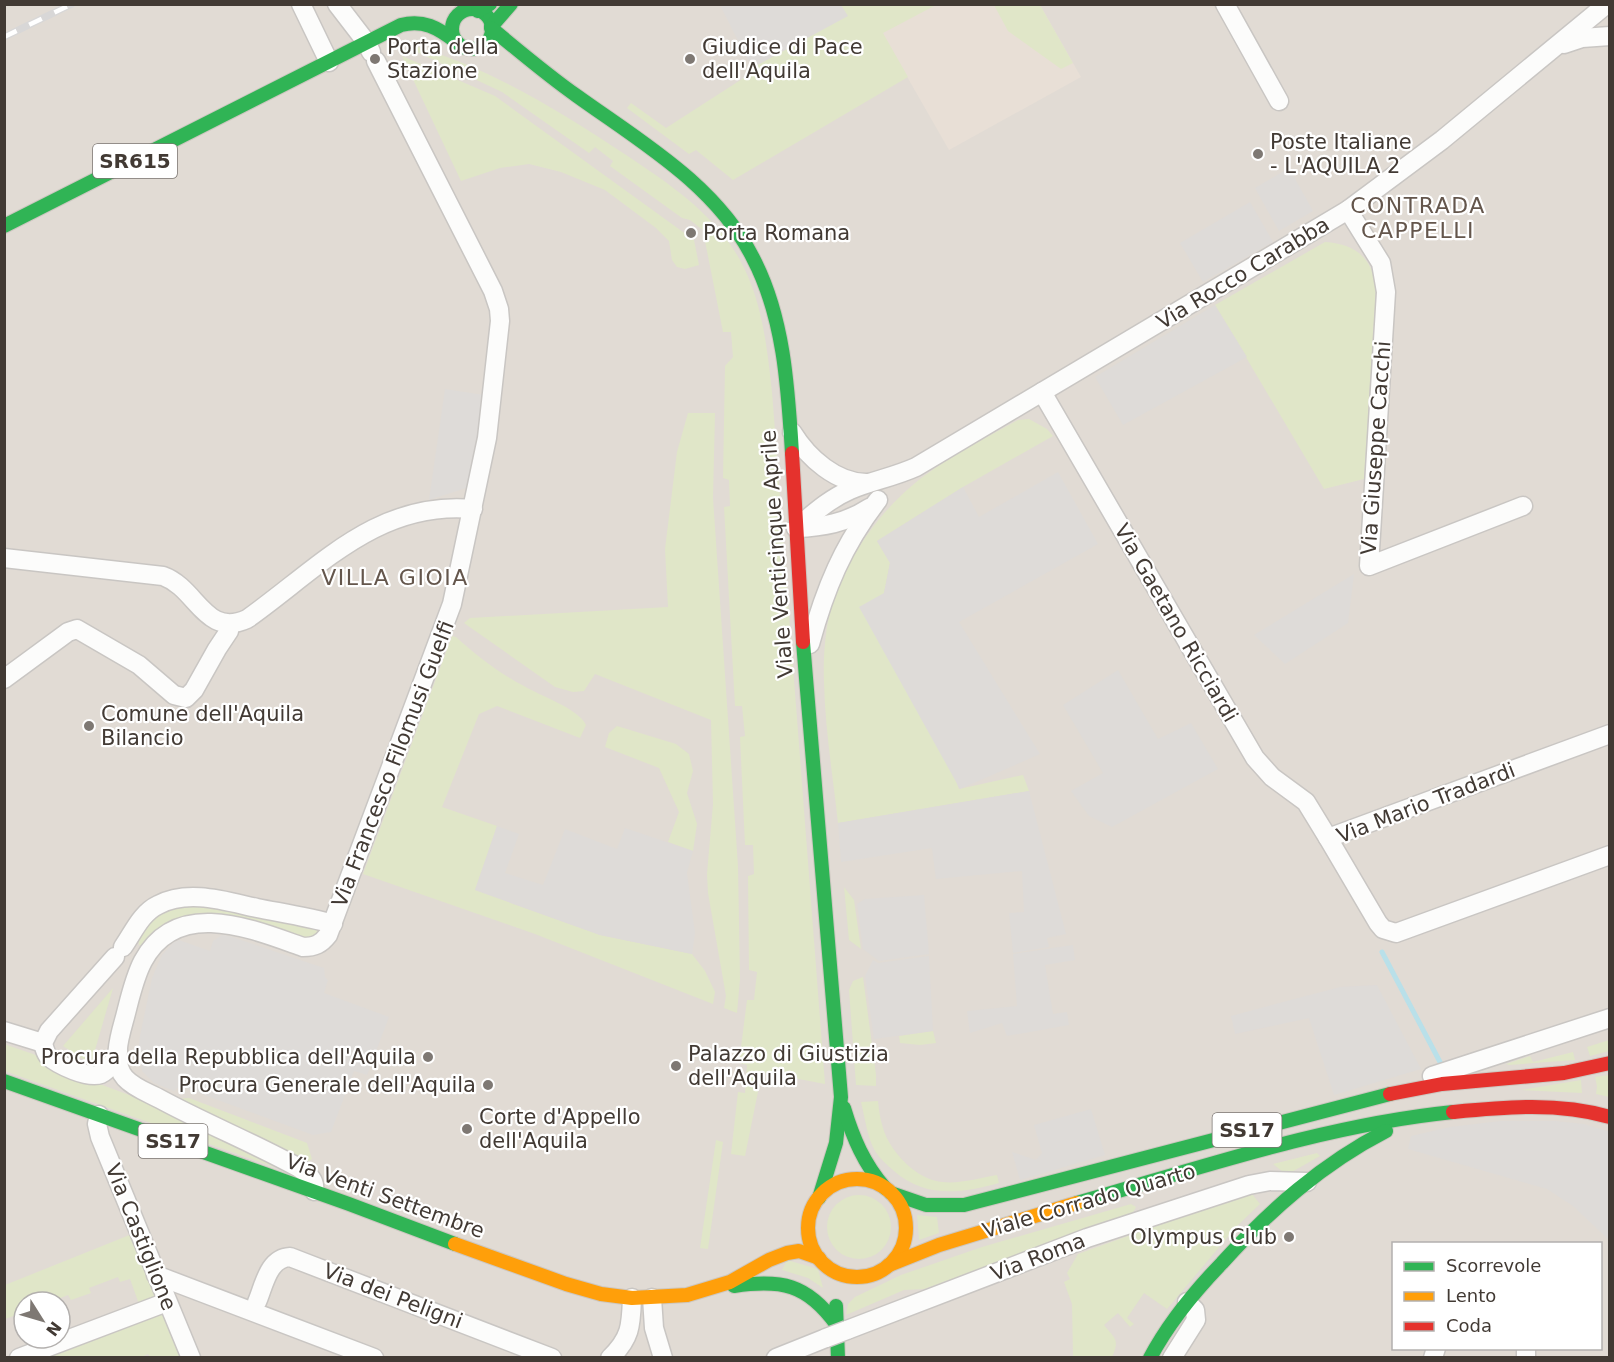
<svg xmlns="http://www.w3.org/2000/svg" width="1614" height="1362" font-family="'DejaVu Sans',sans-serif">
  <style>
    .residential { fill: #e1dbd4; fill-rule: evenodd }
    .education { fill: #e8dfd6 }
    .green { fill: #e0e6c8 }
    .parking { fill: #dedbd8 }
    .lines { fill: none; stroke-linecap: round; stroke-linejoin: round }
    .stream { stroke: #b9e0e9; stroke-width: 5 }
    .street-casing { stroke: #c9c6c3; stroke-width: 21 }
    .fast-casing { stroke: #cdc7c0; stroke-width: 16 }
    .slow-casing { stroke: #cdc7c0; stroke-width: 16 }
    .jam-casing { stroke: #cdc7c0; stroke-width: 16 }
    .street { stroke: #fcfcfb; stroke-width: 18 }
    .fast { stroke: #30b455; stroke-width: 14 }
    .slow { stroke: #ff9f0a; stroke-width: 14 }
    .jam { stroke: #e5322d; stroke-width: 14 }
    .rail-casing { stroke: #d8d7d7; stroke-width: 7 }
    .rail { stroke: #fff; stroke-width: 4.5; stroke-dasharray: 14; stroke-linecap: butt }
    .street-bridge-casing { stroke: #c9c6c3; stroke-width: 21; stroke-linecap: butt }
    .street-bridge { stroke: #fcfcfb; stroke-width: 18 }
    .poi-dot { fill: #7e7873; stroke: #fff; stroke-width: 2 }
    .labels { text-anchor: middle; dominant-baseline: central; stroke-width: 4.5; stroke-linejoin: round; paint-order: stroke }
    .shield { fill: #fff; stroke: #7b7571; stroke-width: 1.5 }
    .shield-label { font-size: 20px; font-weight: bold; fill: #423a34 }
    .poi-label { font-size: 21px; fill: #423a34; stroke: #fff; text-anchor: start }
    .street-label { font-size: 21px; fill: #423a34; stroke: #fff }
    .neighbourhood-label { font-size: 22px; letter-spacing: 1.5px; fill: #64564c; stroke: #fff }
  </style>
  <rect width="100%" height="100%" fill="#edeae7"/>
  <path class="residential" d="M5 5H1609V1357L5 1358ZM1394 1244H1600V1348H1394ZM24 1302H60V1338H24Z"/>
  <path class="education" d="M866 5H1040L1081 77 949 150Z"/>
  <g class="green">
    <path d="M841 5H936L883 33 908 77 733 180 696 150 689 154 627 108 631 103 666 128 753 72 752 68 847 16Z"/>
    <path d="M994 5H1040L1073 63 1061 69 1008 31Z"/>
    <path d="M418 47C493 70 558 110 623 153 667 182 714 213 740 260 762 300 767 346 772 392L825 1084 762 1072 745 1156 731 1154 738 1092 745 1093 747 1065 739 1063 747 1000H754L757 972 749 970 748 876 754 874 753 845H745L740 737 745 736 742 706H735L724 507 730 506 729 480 723 478 725 366 733 357 731 332H723L705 241 709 235 690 220 682 218 610 166 613 161 595 147 589 153 502 92 415 51Z"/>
    <path d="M402 56 495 96 694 240 699 265 685 269 677 267 672 260 669 241 656 228 605 190 561 172 529 164 500 168 461 181Z"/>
    <path d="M1325 242C1357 244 1373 259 1376 290L1364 479 1324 489 1215 305Z"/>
    <path d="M688 413H715L713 498 738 866 740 979 737 1013 724 1008 726 996 708 893 707 874 713 804 711 720 595 674 584 691 573 692 555 687 464 623 470 618 668 607 665 549 677 452Z"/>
    <path d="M1029 419 1047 429 1053 436 963 487 877 541 890 563 884 593 959 789 1023 775 1029 791 838 823C833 777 825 729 824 682 823 658 825 628 832 605 848 553 886 502 931 471 958 452 989 436 1018 420Z"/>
    <path d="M452 636 456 637C477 656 499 673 524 686 540 696 578 708 586 725L580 738 497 706 479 714 442 807 497 826 475 890 600 935 692 954 705 971 715 992 713 1004 535 934 363 874Z"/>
    <path d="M617 726 676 744 689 754 693 771 687 793 697 824 693 851 668 842 679 812 659 768 605 747 609 733Z"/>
    <path d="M844 887 854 900 861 949 849 940Z"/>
    <path d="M200 904 317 928 321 933 314 943 216 919 144 946 139 945 138 938C158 909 165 908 200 904Z"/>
    <path d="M863 977 876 1075V1086L856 1085 849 990 853 981Z"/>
    <path d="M113 988 91 1064 63 1046Z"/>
    <path d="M933 1031 936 1043 920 1045 900 1043 899 1036Z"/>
    <path d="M1609 1040V1051L1590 1056 1587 1047Z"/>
    <path d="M4 1044 33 1054 81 1077 145 1101 305 1178 5 1071Z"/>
    <path d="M1573 1052 1575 1060 1509 1065 1506 1064 1530 1056 1533 1062Z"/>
    <path d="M1609 1075V1097L1596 1094 1597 1086 1595 1077Z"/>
    <path d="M1581 1080 1582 1093 1521 1090Z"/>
    <path d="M189 1098 307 1143 312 1159 309 1161 298 1160 174 1099Z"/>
    <path d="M878 1101C879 1110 880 1119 883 1128 890 1152 917 1180 942 1182 960 1184 979 1178 997 1175L999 1183C962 1193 926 1199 894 1171 887 1165 880 1159 875 1151 867 1137 865 1118 861 1102Z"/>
    <path d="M716 1140 723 1142 708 1249 700 1248Z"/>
    <path d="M1317 1153 1320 1156 1290 1173 1283 1172 1273 1164Z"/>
    <path d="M1248 1189 1260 1204 1237 1226 1167 1309 1144 1293 1127 1318 1134 1324 1130 1327 1118 1313 1104 1325C1115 1339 1120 1339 1112 1357H1073L1072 1304 1064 1282 1070 1279 1067 1273 1078 1254 1219 1203Z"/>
    <circle cx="859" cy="1227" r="32"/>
    <path d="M1131 1204 1136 1207 1132 1214 924 1289 904 1290 846 1315 848 1304 855 1297 901 1275 982 1247Z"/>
    <path d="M917 1215 937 1217 939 1233 919 1240Z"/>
    <path d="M132 1234 158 1297 139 1304 130 1279 120 1282 118 1277 89 1288 91 1293 71 1300 68 1295 50 1302H24V1318L21 1319 19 1314 5 1319V1285Z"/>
    <path d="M787 1260 818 1269 823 1288 808 1278 782 1270Z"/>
    <path d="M164 1308 184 1357H161L160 1356 150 1357 148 1354 139 1358H33Z"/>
  </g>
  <g class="parking">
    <path d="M720 5H841L848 16 752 68Z"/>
    <path d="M1289 168 1313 211 1279 231 1255 188Z"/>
    <path d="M1250 202 1273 242 1203 282 1180 243Z"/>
    <path d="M1215 305 1247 357 1123 425 1095 377Z"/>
    <path d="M445 389 484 395 480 437 469 487 429 500Z"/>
    <path d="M1058 472 1098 544 959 622 1040 754 960 789 859 607 884 593 890 563 877 541 963 487 979 517Z"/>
    <path d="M1354 574 1348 623 1285 664 1254 635Z"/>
    <path d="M1118 670 1158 739 1191 723 1218 769 1112 827 1089 816 1071 791 1103 773 1063 705Z"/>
    <path d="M1029 791 1066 934 1047 938 1049 947 1013 953 1009 913 1024 912 1022 871 936 879 932 848 841 862 838 823Z"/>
    <path d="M497 826 519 834 505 873 543 885 565 829 617 849 625 828 693 851 687 873 695 933 692 954 600 935 475 890Z"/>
    <path d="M924 895 929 954 879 961 863 949 857 904 865 899Z"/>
    <path d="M222 935 229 936 324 968 325 977 328 980 324 993 389 1017 367 1075 354 1071 331 1132 313 1135 180 1086 174 1091 154 1083 142 1071 138 1052 140 1036 152 978 162 955 173 943 179 940 210 951 213 941Z"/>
    <path d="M1073 945 1075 960 1045 965 1053 1014 1067 1012 1069 1025 1007 1036 1002 1023 970 1033 967 1011 1017 1006 1013 954Z"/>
    <path d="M929 956 933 1031 874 1039 865 976 873 960 878 963Z"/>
    <path d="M1377 985 1421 1069 1334 1095 1309 1018 1235 1034 1231 1016 1340 987Z"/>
    <path d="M1091 1109 1105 1155 1020 1180 1012 1152 1036 1160 1042 1153 1034 1125Z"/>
    <path d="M1500 1121H1555L1584 1124 1610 1132 1609 1240 1573 1206 1547 1189 1408 1149 1411 1136 1450 1127Z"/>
  </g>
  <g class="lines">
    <path class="stream" d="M1382 952 1440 1062"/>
    <defs>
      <g id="street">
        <path d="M301 4 329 62"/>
        <path d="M337 4 367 43 371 52"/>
        <path d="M1225 4 1279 101"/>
        <path d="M1564 44 1582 38 1610 36"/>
        <path d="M1348 210 1381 263 1386 292 1369 566 1523 506"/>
        <path d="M1042 392 1255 758 1272 777 1306 802 1328 838"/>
        <path d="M792 432C808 458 837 484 868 483"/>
        <path d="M796 528C813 514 829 499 850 490 871 481 894 477 916 467L1348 210 1442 140 1607 4"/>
        <path d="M796 528C823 527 846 523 869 508"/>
        <path d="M4 558 163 576C197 588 205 638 247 619 318 569 377 500 473 509"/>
        <path d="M810 644C825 589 843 545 878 500"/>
        <path d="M4 679 68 632 77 629 139 665 174 695 186 698 194 690 217 649 229 631 230 624"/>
        <path d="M1610 734 1328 838 1378 923 1383 929 1396 933 1610 855"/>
        <path d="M123 947C133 933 141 913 158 905 188 889 225 901 257 908 282 913 308 917 333 924"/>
        <path d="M115 957 49 1031 43 1043C44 1047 45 1052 48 1056 58 1065 88 1079 101 1074 110 1070 114 1060 118 1051"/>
        <path d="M4 1031 43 1043"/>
        <path d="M1432 1076 1610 1018"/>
        <path d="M99 1115 97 1124 100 1137 191 1358"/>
        <path d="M314 1191C316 1180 308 1174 299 1168 254 1143 206 1124 160 1099 149 1093 134 1088 125 1078 111 1062 120 1035 125 1017 130 998 134 978 143 961 177 897 252 929 303 947 315 947 321 944 328 935L452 604 487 438 500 321 499 309 493 291 376 61"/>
        <path d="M156 1275 374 1358"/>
        <path d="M652 1298 654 1328 663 1358"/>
        <path d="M257 1302C264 1286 268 1258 290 1257L552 1358"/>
        <path d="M847 1330 1087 1238 1249 1185 1270 1181 1307 1182"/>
        <path d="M19 1358 167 1302"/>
        <path d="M610 1358C631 1338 631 1325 632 1298"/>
        <path d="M776 1358 826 1338"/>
        <path d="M1172 1358 1196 1320 1195 1310 1187 1302"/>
        <path d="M1433 1358 1436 1348"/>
        <path d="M1526 1358V1348"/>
      </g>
      <g id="fast">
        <circle cx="472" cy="29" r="20"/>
        <path d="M478 11 490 4"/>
        <path d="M491 27 511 4"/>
        <path d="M491 28C519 51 547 75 577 96 641 142 716 185 753 258 784 317 788 388 792 453"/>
        <path d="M4 226 401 25C423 19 438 28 455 41"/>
        <path d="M803 642 841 1097 836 1143 819 1198"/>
        <path d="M4 1081 349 1204 455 1244"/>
        <path d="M844 1108C853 1138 864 1164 885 1188"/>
        <path d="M891 1193 926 1205H964L1390 1094"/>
        <path d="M1077 1203C1200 1168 1325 1125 1453 1112"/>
        <path d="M734 1286C781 1279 807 1284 836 1324"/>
        <path d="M836 1306 838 1358"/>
        <path d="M1150 1358C1169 1322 1194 1292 1222 1263 1270 1210 1322 1164 1386 1131"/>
      </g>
      <g id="slow">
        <circle cx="857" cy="1228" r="49"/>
        <path d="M455 1244 566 1284 601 1294 632 1298 687 1295 730 1282 769 1260 787 1253 799 1251 819 1258"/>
        <path d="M889 1265 939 1245 1077 1203"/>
      </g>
      <g id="jam">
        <path d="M792 453 803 642"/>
        <path d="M1390 1094 1442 1084 1564 1073 1610 1063"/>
        <path d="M1453 1112C1506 1107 1558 1102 1610 1117"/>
      </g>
    </defs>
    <use href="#street" class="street-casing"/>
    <use href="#fast" class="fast-casing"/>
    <use href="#slow" class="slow-casing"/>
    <use href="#jam" class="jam-casing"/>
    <use href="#street" class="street"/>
    <use href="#fast" class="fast"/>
    <use href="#slow" class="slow"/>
    <use href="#jam" class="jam"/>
    <defs>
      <path id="rail" d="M4 37 72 4"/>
    </defs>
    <use href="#rail" class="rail-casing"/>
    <use href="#rail" class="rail"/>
    <defs>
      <path id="street-bridge" d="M826 1338 847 1330"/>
    </defs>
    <use href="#street-bridge" class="street-bridge-casing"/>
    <use href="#street-bridge" class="street-bridge"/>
  </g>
  <g class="poi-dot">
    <circle cx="375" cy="59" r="6"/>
    <circle cx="690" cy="59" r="6"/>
    <circle cx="1258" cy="154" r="6"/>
    <circle cx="691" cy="233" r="6"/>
    <circle cx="89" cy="726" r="6"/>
    <circle cx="428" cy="1057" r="6"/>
    <circle cx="676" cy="1066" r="6"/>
    <circle cx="488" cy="1085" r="6"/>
    <circle cx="467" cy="1129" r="6"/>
    <circle cx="1289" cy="1237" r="6"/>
  </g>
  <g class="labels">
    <g class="shield">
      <rect x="93" y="144" width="84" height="34" rx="4.5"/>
      <rect x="1212.5" y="1113" width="69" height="34" rx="4.5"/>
      <rect x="138.5" y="1124" width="69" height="34" rx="4.5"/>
    </g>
    <g class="shield-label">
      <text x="135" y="161">SR615</text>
      <text x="1247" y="1130">SS17</text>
      <text x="173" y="1141">SS17</text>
    </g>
    <g class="poi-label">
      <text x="387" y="47">Porta della<tspan x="387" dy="24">Stazione</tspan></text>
      <text x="702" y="47">Giudice di Pace<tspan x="702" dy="24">dell'Aquila</tspan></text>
      <text x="1270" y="142">Poste Italiane<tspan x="1270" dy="24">- L'AQUILA 2</tspan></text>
      <text x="703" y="233">Porta Romana</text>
      <text x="101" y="714">Comune dell'Aquila<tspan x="101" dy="24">Bilancio</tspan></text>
      <text x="688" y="1054">Palazzo di Giustizia<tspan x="688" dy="24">dell'Aquila</tspan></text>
      <text x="416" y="1057" text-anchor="end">Procura della Repubblica dell'Aquila</text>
      <text x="476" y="1085" text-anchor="end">Procura Generale dell'Aquila</text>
      <text x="479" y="1117">Corte d'Appello<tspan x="479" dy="24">dell'Aquila</tspan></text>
      <text x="1277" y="1237" text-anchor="end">Olympus Club</text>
    </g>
    <g class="street-label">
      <text transform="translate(1243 273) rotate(-31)">Via Rocco Carabba</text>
      <text transform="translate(1376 448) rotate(-86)">Via Giuseppe Cacchi</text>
      <text transform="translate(777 554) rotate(-94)">Viale Venticinque Aprile</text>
      <text transform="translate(1176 623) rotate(60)">Via Gaetano Ricciardi</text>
      <text transform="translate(393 764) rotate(-69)">Via Francesco Filomusi Guelfi</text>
      <text transform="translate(1426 803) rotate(-21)">Via Mario Tradardi</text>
      <text transform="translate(385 1196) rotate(20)">Via Venti Settembre</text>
      <text transform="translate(1089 1201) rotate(-16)">Viale Corrado Quarto</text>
      <text transform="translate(141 1237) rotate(68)">Via Castiglione</text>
      <text transform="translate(1038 1257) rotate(-21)">Via Roma</text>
      <text transform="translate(393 1296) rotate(21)">Via dei Peligni</text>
    </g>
    <g class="neighbourhood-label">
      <text x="1418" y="205">CONTRADA<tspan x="1418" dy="25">CAPPELLI</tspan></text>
      <text x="395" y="577">VILLA GIOIA</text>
    </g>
  </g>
  <rect width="1614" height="1362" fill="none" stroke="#423a34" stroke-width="12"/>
  <rect x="1392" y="1242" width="210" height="108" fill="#ffffff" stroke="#b3b0ae" stroke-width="1.5"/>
  <rect x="1404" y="1262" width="30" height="9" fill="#30b455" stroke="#b3b0ae" stroke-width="1.5"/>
  <text x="1446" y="1272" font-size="18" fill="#423a34">Scorrevole</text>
  <rect x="1404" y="1292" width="30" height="9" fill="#ff9f0a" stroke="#b3b0ae" stroke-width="1.5"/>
  <text x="1446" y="1302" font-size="18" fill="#423a34">Lento</text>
  <rect x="1404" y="1322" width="30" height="9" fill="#e5322d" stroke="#b3b0ae" stroke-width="1.5"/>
  <text x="1446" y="1332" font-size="18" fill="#423a34">Coda</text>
  <g transform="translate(42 1320) rotate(127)"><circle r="28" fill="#ffffff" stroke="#b3b0ae" stroke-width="1.5"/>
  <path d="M0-4.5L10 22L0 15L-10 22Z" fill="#7e7873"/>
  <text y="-9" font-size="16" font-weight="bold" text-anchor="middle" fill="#423a34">N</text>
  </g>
</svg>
